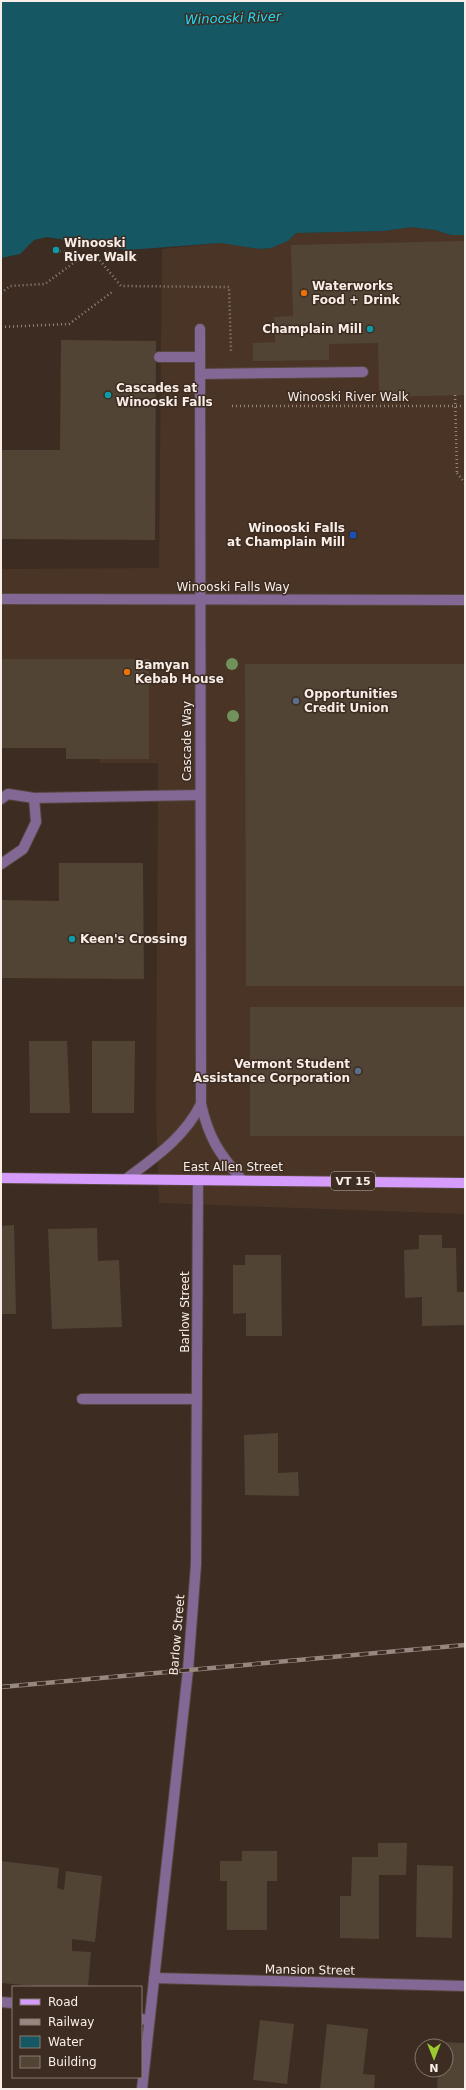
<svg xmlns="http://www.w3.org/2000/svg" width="466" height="2090" font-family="'DejaVu Sans',sans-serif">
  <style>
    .built { fill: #4a3426 }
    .water { fill: #155763 }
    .building { fill: #514435 }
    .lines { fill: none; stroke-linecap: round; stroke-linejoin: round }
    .lane-casing { stroke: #56473e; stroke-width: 12 }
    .street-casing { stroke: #56473e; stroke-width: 12 }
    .primary-casing { stroke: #56473e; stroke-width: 12 }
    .path { stroke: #95877f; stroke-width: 2.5; stroke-dasharray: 1 3; stroke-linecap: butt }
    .lane { stroke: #836896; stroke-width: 10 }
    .street { stroke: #836896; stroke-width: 10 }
    .primary { stroke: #d59cfc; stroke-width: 10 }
    .rail-casing { stroke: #968880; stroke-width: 4.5 }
    .rail { stroke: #3c2c22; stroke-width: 3; stroke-dasharray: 9; stroke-linecap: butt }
    .path-bridge { stroke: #95877f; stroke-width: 2.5; stroke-dasharray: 1 3; stroke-linecap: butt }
    .tree { fill: #71925d }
    .culture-dot { fill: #0f9aa8; stroke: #3c2c22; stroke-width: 1.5 }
    .food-dot { fill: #e8710a; stroke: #3c2c22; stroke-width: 1.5 }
    .transit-dot { fill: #1a4fb4; stroke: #3c2c22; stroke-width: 1.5 }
    .service-dot { fill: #5c6f8a; stroke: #3c2c22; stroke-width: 1.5 }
    .labels { text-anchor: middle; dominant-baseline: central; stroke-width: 3; stroke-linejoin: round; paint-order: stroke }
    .shield { fill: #3c2c22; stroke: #c0b4ac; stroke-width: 1 }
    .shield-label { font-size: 11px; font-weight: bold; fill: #f9eee7 }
    .poi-label { font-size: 12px; font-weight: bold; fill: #f9eee7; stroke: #3c2c22; text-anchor: start }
    .street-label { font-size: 12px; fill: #f9eee7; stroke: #3c2c22 }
    .water-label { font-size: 13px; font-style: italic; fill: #1edcfa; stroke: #3c2c22 }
  </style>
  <rect width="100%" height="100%" fill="#3c2c22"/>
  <path class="built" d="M412 227 435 230 451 235H465V1214L159 1203 156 1110 158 763H100V706H1V569L159 568 162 249 221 243 260 249 271 248 288 241 296 233 384 231Z"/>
  <path class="water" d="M1 1H465V235H451L435 230 412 227 384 231 296 233 288 241 271 248 260 249 221 243 127 250 47 237 34 240 20 254 1 258Z"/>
  <g class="building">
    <path d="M465 241V395L379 397 378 343 329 344V360L253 361V343L275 342 274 317 293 316 291 245Z"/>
    <path d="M61 340 156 341 155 540 1 539V450H60Z"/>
    <path d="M1 659H149V759H66V748H1Z"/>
    <path d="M245 664H465V986H246Z"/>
    <path d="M59 863H143L144 979 1 978V900L59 901Z"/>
    <rect x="250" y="1007" width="215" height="129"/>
    <path d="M29 1041H67L70 1113H30Z"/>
    <path d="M92 1041H135L134 1113H92Z"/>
    <path d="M14 1225 16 1314H1V1226Z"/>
    <path d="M97 1228 98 1261 119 1260 122 1327 52 1329 48 1229Z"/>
    <path d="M419 1235H442V1248H456L457 1292H465V1325L422 1326V1297L405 1298 404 1250 419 1249Z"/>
    <path d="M245 1255H281L282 1336H246V1313L233 1314V1265H245Z"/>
    <path d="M278 1433V1473L298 1472 299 1496 245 1495 244 1435Z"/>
    <path d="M378 1843H407L406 1875H379V1939L340 1938V1896H351L352 1857H378Z"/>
    <path d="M242 1851H277V1881H267V1930H227V1881H220V1861H242Z"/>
    <path d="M1 1861 59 1868 57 1888 64 1890 66 1871 102 1876 95 1942 72 1939V1951L91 1952 88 1987H47L1 1983Z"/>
    <path d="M417 1865 453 1866 452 1938 416 1937Z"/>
    <path d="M260 2020 294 2024 287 2084 253 2080Z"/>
    <path d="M327 2024 368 2029 363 2074 375 2075 374 2089H320Z"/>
    <path d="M438 2042 465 2043V2089H437L438 2070H446V2046H438Z"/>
  </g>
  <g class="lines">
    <defs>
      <g id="lane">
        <path d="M159 357H200"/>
        <path d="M200 374 363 372"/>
        <path d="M1 799 8 794 34 798 200 795"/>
        <path d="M1 864 23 849 36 822 34 798"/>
        <path d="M82 1399H197"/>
        <path d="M1 2002 13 2003"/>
        <path d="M141 2019 149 2020"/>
      </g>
      <g id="street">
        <path d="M200 329 201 1104C209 1139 219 1153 242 1180"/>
        <path d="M1 599 465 600"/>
        <path d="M126 1179C155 1157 184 1138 201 1104"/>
        <path d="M154 1978 465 1986"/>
        <path d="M142 2089 188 1670 196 1564 198 1180"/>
      </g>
      <path id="primary" d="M1 1178 465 1183"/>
    </defs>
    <use href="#lane" class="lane-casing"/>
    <use href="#street" class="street-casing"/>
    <use href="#primary" class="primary-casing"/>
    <g class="path">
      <path d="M56 250 83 256"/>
      <path d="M1 293 10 286 45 284 83 256 97 257 121 286 229 287 231 351"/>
      <path d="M1 327 69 324 112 292"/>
      <path d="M232 406H465"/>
      <path d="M457 473 465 483"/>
    </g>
    <use href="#lane" class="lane"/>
    <use href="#street" class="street"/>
    <use href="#primary" class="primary"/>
    <defs>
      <path id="rail" d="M1 1687 465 1645"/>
    </defs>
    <use href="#rail" class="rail-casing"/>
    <use href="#rail" class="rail"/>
    <path class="path-bridge" d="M455 395 457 473"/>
  </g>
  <g class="tree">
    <circle cx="232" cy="664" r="6"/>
    <circle cx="233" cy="716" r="6"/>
  </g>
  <g class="culture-dot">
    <circle cx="56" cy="250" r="4"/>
    <circle cx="370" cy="329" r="4"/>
    <circle cx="108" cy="395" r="4"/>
    <circle cx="72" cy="939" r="4"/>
  </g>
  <g class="food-dot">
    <circle cx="304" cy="293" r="4"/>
    <circle cx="127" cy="672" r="4"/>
  </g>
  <rect class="transit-dot" x="349" y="531" width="8" height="8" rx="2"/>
  <g class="service-dot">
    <circle cx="296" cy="701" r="4"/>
    <circle cx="358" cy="1071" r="4"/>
  </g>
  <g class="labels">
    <rect class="shield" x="331" y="1172" width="44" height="18" rx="3"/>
    <g class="shield-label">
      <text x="353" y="1181">VT 15</text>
    </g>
    <g class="poi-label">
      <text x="64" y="243">Winooski<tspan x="64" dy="14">River Walk</tspan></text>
      <text x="312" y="286">Waterworks<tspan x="312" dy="14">Food + Drink</tspan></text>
      <text x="362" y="329" text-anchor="end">Champlain Mill</text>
      <text x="116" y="388">Cascades at<tspan x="116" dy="14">Winooski Falls</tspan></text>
      <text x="345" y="528" text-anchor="end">Winooski Falls<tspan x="345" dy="14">at Champlain Mill</tspan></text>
      <text x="135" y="665">Bamyan<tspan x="135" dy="14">Kebab House</tspan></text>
      <text x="304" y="694">Opportunities<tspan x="304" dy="14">Credit Union</tspan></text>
      <text x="80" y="939">Keen's Crossing</text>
      <text x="350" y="1064" text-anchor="end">Vermont Student<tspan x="350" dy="14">Assistance Corporation</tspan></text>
    </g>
    <g class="street-label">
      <text x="348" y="397">Winooski River Walk</text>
      <text x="233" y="587">Winooski Falls Way</text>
      <text transform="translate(187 741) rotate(-90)">Cascade Way</text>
      <text x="233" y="1167">East Allen Street</text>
      <text transform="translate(185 1312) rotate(-90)">Barlow Street</text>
      <text transform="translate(177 1635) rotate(-85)">Barlow Street</text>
      <text transform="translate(310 1970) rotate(1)">Mansion Street</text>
    </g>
    <g class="water-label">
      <text transform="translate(233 18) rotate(-2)">Winooski River</text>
    </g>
  </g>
  <rect width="466" height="2090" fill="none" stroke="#f9eee7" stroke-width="4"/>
  <rect x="12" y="1986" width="130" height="92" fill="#3c2c22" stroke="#887a71"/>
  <rect x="20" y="1999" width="20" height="6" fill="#d59cfc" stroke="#887a71"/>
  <text x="48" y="2006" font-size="12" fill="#f9eee7">Road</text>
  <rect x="20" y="2019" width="20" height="6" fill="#968880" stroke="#887a71"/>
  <text x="48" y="2026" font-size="12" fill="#f9eee7">Railway</text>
  <rect x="20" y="2036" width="20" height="12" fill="#155763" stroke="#887a71"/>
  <text x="48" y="2046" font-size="12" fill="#f9eee7">Water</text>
  <rect x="20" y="2056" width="20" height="12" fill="#514435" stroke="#887a71"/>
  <text x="48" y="2066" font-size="12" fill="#f9eee7">Building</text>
  <g transform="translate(434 2058) rotate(180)"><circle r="19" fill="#3c2c22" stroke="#887a71"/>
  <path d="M0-3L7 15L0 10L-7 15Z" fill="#9dca30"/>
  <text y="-6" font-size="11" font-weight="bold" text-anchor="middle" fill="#f9eee7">N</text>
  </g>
</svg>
